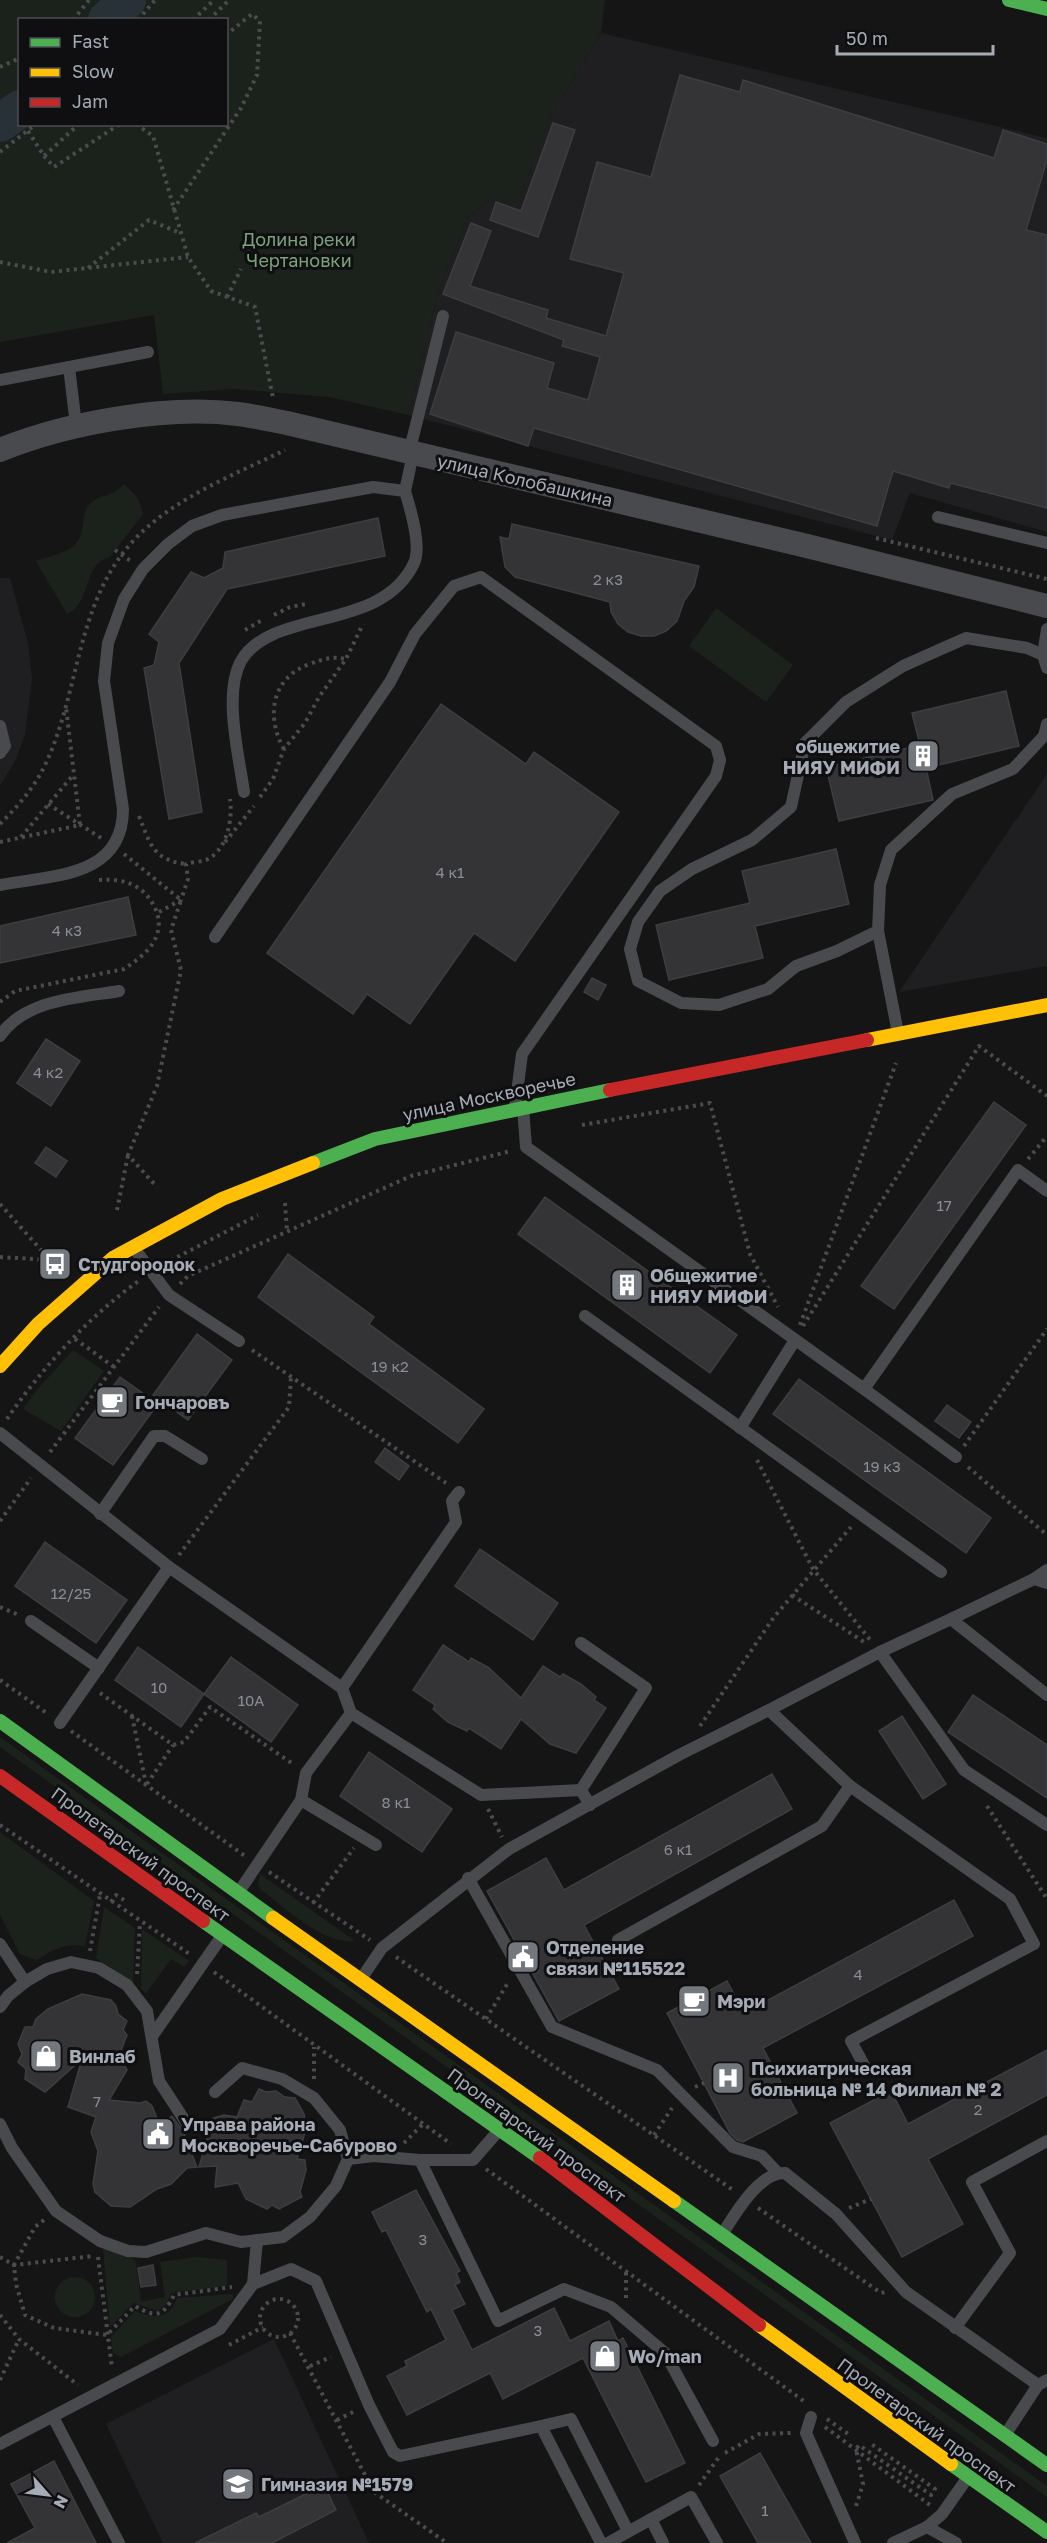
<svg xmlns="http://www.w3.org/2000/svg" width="1047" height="2543" font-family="'Golos Text',sans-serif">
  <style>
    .built { fill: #1f1f21 }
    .green { fill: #1b221b; fill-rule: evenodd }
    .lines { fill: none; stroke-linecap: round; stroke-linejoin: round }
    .river { stroke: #283137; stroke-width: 38 }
    .building { fill: #343436; stroke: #3d3e41; stroke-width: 1.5 }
    .path { stroke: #4b4c50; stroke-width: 4; stroke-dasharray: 3 4.5; stroke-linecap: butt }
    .lane { stroke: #494a4e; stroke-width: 12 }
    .street { stroke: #494a4e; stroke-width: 24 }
    .fast { stroke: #4caf50; stroke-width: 14 }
    .slow { stroke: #ffc107; stroke-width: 14 }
    .jam { stroke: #c62828; stroke-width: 14 }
    .labels { text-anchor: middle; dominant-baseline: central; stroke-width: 6; stroke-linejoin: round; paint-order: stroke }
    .number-label { font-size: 15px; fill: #898e96 }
    .park-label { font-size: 18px; fill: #7ca27c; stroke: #0f0f11 }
    .street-label { font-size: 18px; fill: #a5acb6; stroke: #0f0f11 }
    .poi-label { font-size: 18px; font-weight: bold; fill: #a5acb6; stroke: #0f0f11; text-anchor: start }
  </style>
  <rect width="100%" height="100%" fill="#151515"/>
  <g class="built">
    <path d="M601 33 1047 138V532L910 493 892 540 408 415 438 292 468 217 491 199 517 205 549 119Z"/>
    <path d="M0 578H10L28 643 32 679 25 735 16 759 0 786Z"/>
    <path d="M1047 774V966L899 992Z"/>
    <path d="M274 2339 369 2543H163L106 2424Z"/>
  </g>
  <g class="green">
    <path d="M0 0H605L601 33 549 119 517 206 491 199 468 217 438 292 408 415 329 397 234 389 163 394 154 315 0 342ZM20 20H226V124H20Z"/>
    <path d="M124 484 138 498 143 514 110 557C81 564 93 602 67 614L36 561C46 557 63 554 72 547 89 534 78 513 92 502 105 492 109 500 124 484Z"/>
    <path d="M716 608 793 665 766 702 689 646Z"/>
    <path d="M73 1350 104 1371 61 1431 23 1409 36 1391Z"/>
    <path d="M0 1737 1047 2486V2497L0 1747Z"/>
    <path d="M0 1832 94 1901 85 1946C61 1943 55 1950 36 1960L20 1954 0 1915Z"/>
    <path d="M260 1874 355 1941C321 1944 288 1909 261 1890L258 1884Z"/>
    <path d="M104 1907 135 1928 133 1983 96 1958Z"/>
    <path d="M142 1929 189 1961 185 1967 171 1959 146 1993 141 1989Z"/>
    <path d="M103 2248 125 2253 136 2262 141 2302 165 2297 160 2262 196 2257 227 2260V2286L171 2293 166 2305 157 2311 134 2303 110 2327Z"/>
    <circle cx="75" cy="2297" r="20"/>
    <path d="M233 2294V2299L121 2357 113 2353 111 2337 135 2311C153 2319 170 2320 177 2298Z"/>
  </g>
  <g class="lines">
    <g class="river">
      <path d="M107 20 127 0"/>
      <path d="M0 123 20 109"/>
    </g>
  </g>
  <g class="building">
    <path d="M680 75 740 92 743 80 994 158 1003 130 1047 144V160L1026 230 1047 235V508L950 483 949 488 893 471 877 526 534 428 528 446 430 414 456 332 554 363 547 388 588 400 600 357 562 346 564 340 443 294 471 223 491 231 470 286 548 310 546 318 606 336 624 273 570 259 597 162 651 177Z"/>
    <path d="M553 123 575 130 538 237 490 220 496 202 521 211Z"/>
    <path d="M378 518 385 556 227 589 179 663 202 812 169 819 144 668 154 665 159 642 149 634 191 572 204 578 223 568 225 552Z"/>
    <path d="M512 524 699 566 694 587 684 601 677 621 666 631 654 636H641L628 632 618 624 611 612 610 602 515 577 505 567 500 537 509 539Z"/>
    <path d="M1006 691 1019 746 926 768 933 800 839 821 826 767 920 745 912 713Z"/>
    <path d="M441 704 526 764 534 752 619 812 515 961 474 933 410 1024 367 994 353 1014 267 953Z"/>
    <path d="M836 849 849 904 755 926 763 958 669 980 656 925 750 903 742 871Z"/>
    <path d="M128 897 136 935 0 963V926Z"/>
    <path d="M592 978 606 985 598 1000 584 992Z"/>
    <path d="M46 1039 80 1061 51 1106 17 1083Z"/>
    <path d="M994 1102 1026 1125 894 1309 861 1286Z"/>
    <path d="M46 1147 67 1161 56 1177 35 1163Z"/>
    <path d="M545 1197 737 1335 710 1373 518 1234Z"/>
    <path d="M288 1254 374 1317 369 1324 484 1409 458 1443 258 1297Z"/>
    <path d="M197 1334 232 1360 188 1420 153 1395Z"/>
    <path d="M120 1377 158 1404 113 1465 75 1438Z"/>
    <path d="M799 1379 991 1518 966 1553 773 1414Z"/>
    <path d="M947 1405 971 1422 959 1438 935 1421Z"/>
    <path d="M385 1448 409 1466 399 1480 375 1462Z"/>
    <path d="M45 1542 127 1600 96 1643 15 1586Z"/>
    <path d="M480 1549 558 1603 533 1640 455 1586Z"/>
    <path d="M443 1645 469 1662 471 1658 488 1667 521 1698 543 1666 560 1677 563 1674 581 1684 596 1697 594 1700 606 1708 576 1753 550 1744 521 1719 501 1749 469 1728 467 1731 448 1722 433 1709 435 1705 413 1690Z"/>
    <path d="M138 1647 204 1694 181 1727 115 1680Z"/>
    <path d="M231 1657 298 1705 271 1742 204 1694Z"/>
    <path d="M973 1695 1047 1745V1798L948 1732Z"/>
    <path d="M902 1716 946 1784 923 1799 879 1731Z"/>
    <path d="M369 1752 452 1809 422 1852 340 1796Z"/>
    <path d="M772 1774 792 1809 584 1925 619 1989 559 2021 487 1891 546 1858 564 1890Z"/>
    <path d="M954 1900 973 1936 763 2048 797 2113 743 2142 737 2140 730 2133 667 2013 727 1981 744 2013Z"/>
    <path d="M82 1994 111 2000 116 2006 118 2014 127 2021 123 2030 127 2035 119 2056 127 2070 109 2100 140 2103 146 2101 152 2106 160 2126 172 2116 183 2131 197 2167 187 2168 171 2184 157 2189 130 2207 111 2206 95 2192 93 2184 98 2151 91 2132 96 2117 68 2107 82 2059 45 2092 25 2079 26 2069 18 2062 22 2054 18 2044 25 2027H33L36 2019 48 2009Z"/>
    <path d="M1047 2050V2095L928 2159 963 2224 902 2257 830 2123 891 2091 908 2124Z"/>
    <path d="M259 2089 266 2092 276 2091 285 2097 295 2098 304 2114 306 2129 297 2159 305 2160 306 2170 300 2192 302 2197 279 2209 272 2205 267 2209 246 2199 238 2183 215 2187 217 2166 199 2167 213 2118 224 2115 237 2117 244 2100 252 2102Z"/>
    <path d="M416 2190 460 2271 456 2273 460 2282 455 2285 465 2304 452 2310 472 2350 554 2308 570 2341 609 2321 618 2341 623 2338 685 2463 646 2482 583 2358 503 2399 490 2373 407 2415 387 2376 407 2366 405 2361 446 2340 431 2309 427 2312 386 2230 382 2232 372 2212Z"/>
    <path d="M153 2265 156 2285 141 2287 138 2268Z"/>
    <path d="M760 2453 811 2543H758L720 2476Z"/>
    <path d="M54 2461 96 2543H7L35 2528 11 2484Z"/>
    <path d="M324 2485 336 2510 272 2543H195L256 2513 259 2517Z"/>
  </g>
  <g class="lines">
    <g class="path">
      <path d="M73 20 89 0"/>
      <path d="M138 20 155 0"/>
      <path d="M193 20 214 0"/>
      <path d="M209 20 229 0"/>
      <path d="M0 67 20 58"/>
      <path d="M136 124 153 136 188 257 211 291 255 307 273 398"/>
      <path d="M28 131 44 156 79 124"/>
      <path d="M0 152 36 124"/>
      <path d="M44 156 54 167 120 124"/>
      <path d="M173 210 241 108 257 75 260 21 252 14 226 35"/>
      <path d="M0 262 51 272 188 257"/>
      <path d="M88 268 149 220 180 233"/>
      <path d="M227 297 241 269"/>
      <path d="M876 538 1047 579"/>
      <path d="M115 550 132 562"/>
      <path d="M274 615 290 607 306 604"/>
      <path d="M245 630 264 619"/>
      <path d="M284 749C265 716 272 677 310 664 323 659 332 656 346 659"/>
      <path d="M260 797 273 779 284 749 305 723 319 697 346 659 363 624"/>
      <path d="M48 804 101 838"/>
      <path d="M139 816C150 844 153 860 186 864"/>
      <path d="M0 824C18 806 35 787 46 763 80 690 76 603 133 541 173 498 234 475 285 450"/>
      <path d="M21 837 74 774"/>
      <path d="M0 842 80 825 66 707"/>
      <path d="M225 842 254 806"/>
      <path d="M124 854 181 900 171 930 181 970 157 1086 128 1155 157 1187"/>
      <path d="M99 880C126 878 147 886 157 913"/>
      <path d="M0 1002 15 991 124 969C144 956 165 939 157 913L181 900 188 879 186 864C192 862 200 862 206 860 227 851 233 819 230 799"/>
      <path d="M582 1125 710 1103 750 1254 778 1307"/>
      <path d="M1028 1159 1047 1136"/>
      <path d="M285 1203 287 1231"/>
      <path d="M0 1204 50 1260"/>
      <path d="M117 1210 128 1155"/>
      <path d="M0 1257 50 1260"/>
      <path d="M164 1264 258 1215"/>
      <path d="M180 1284 188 1276 411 1176 511 1151"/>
      <path d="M800 1325 896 1063"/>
      <path d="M803 1326 979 1046 1047 1096"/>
      <path d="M75 1339 114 1367"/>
      <path d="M252 1350 446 1483"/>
      <path d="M7 1419C41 1369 90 1315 140 1280"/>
      <path d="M964 1446 1047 1329"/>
      <path d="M50 1452 159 1307"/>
      <path d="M757 1460 813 1569 871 1641"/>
      <path d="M968 1467 1047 1535"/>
      <path d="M0 1521 31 1478"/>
      <path d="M179 1555 289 1407 291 1377"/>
      <path d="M792 1595 864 1642"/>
      <path d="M0 1607 19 1615"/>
      <path d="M0 1680 48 1714"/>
      <path d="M100 1693 173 1745 184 1742 210 1707 293 1764"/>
      <path d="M132 1716 146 1784"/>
      <path d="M700 1726 774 1617 851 1527"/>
      <path d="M71 1731 245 1856"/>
      <path d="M147 1784 173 1745"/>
      <path d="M987 1806 1047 1899"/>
      <path d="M488 1809 502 1837"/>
      <path d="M0 1825 191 1955"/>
      <path d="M269 1872 370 1940"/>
      <path d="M111 1902 116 1895 124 1900"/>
      <path d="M313 1903 354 1848"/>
      <path d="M90 1951 100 1895"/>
      <path d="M396 1957 733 2190"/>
      <path d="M214 1972 451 2144"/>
      <path d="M137 1974 140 1922"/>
      <path d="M486 2019 509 1981"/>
      <path d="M314 2079V2047"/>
      <path d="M695 2087 704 2083"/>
      <path d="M654 2135 672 2108"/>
      <path d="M404 2143 423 2124"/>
      <path d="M486 2169 805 2402"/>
      <path d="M758 2208 881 2293 886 2292"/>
      <path d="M849 2208 871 2199"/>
      <path d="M44 2220 35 2227 14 2265 16 2284 25 2315 54 2328 107 2335 135 2306C156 2318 163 2317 174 2295L232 2287"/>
      <path d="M0 2257 14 2265 93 2256"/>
      <path d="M98 2257 112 2368"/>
      <path d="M626 2298V2272"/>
      <circle cx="279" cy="2318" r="19"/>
      <path d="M0 2315 19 2339 78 2385"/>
      <path d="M290 2333 374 2492 447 2543"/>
      <path d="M229 2345 263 2327"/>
      <path d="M310 2366 331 2357"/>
      <path d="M0 2380 19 2339"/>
      <path d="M827 2419 851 2436"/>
      <path d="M337 2420 355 2411"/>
      <path d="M825 2427 930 2505"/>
      <path d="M725 2453 759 2434 791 2433"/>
      <path d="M699 2485 719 2457"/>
      <path d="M856 2506 863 2484 856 2449 859 2445 931 2495 935 2489 870 2443"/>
    </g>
    <g class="lane">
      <path d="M69 367 76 425"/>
      <path d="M0 380 148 352"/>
      <path d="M409 453 443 316"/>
      <path d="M938 517 1047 543"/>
      <path d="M1043 655 1047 629"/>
      <path d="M1047 668 1043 655 1027 648 966 638 903 666 846 702 805 743 791 807 752 840 692 869 660 891 638 922 630 949 638 981 681 1003 719 1005 768 989 796 966 837 951 878 931 880 885 891 850 952 794 1013 769 1044 736 1047 724"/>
      <path d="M0 726 5 746 0 753"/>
      <path d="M244 792C239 756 223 694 241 661 272 607 382 633 414 563 422 546 410 508 405 491"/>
      <path d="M0 885C52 875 123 878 123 809L104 681 108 643 124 599 143 569 168 544 192 526 222 515 373 487 405 491 413 454"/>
      <path d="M878 931 898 1033"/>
      <path d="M215 937 390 682 415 634 454 586 481 577 716 746 720 760 716 776 522 1054 515 1108"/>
      <path d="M0 1036C25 999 79 998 119 991"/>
      <path d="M523 1107 526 1147 864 1389 1018 1170 1047 1191"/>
      <path d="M134 1248 169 1295 239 1341"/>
      <path d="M585 1316 941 1572"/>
      <path d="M864 1389 956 1457"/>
      <path d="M740 1428 795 1340"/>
      <path d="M0 1433 169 1567 342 1688 351 1713 306 1773 301 1800 238 1893"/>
      <path d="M100 1514 154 1436H165L202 1459"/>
      <path d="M1034 1579 1047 1570"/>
      <path d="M951 1619 1034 1579 1047 1583"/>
      <path d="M31 1621 99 1668"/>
      <path d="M581 1643 646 1688 581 1790"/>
      <path d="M880 1652 964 1770 1047 1825"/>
      <path d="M342 1688 456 1522 452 1501 459 1492"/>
      <path d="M769 1710 880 1652 951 1619 1047 1695"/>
      <path d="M351 1713 481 1795 581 1790 590 1805"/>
      <path d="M60 1723 169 1567"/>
      <path d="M301 1800 376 1845"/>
      <path d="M468 1878 552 2027 657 2070 733 2147 762 2156 778 2173"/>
      <path d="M618 1940 822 1826 850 1786"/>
      <path d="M0 1944 25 1982 47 1969 71 1962 99 1968 127 1985 147 2011 159 2081 187 2124"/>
      <path d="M361 1979 382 1948 509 1849 679 1755 769 1710 850 1786 1010 1899 1034 1944 851 2041 864 2065"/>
      <path d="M0 2007 8 1996 25 1982"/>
      <path d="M153 2035 222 1936"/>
      <path d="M0 2124 12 2148 56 2211 100 2241 128 2251 146 2252 206 2233 241 2242 283 2237 310 2217 336 2186 348 2159 340 2130 314 2098 282 2079 242 2068 215 2092"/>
      <path d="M500 2129 473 2160H420L498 2321 564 2289 611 2307 665 2353 713 2441"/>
      <path d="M348 2159 374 2156 420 2160"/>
      <path d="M723 2233C735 2214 759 2172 785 2173L836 2214 906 2292 1038 2385"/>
      <path d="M253 2284 257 2240"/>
      <path d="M955 2328 1010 2253 972 2182 1047 2141"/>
      <path d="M53 2417 119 2543"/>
      <path d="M811 2417 806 2433 855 2543"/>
      <path d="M541 2426 571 2419 628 2531"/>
      <path d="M1005 2435 1038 2385 1047 2380"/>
      <path d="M0 2444 220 2329 253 2284 291 2269 316 2281 369 2405 393 2452 400 2456 541 2426 601 2543"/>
      <path d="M651 2519 663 2543"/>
      <path d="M608 2543 691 2497 717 2543"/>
      <path d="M893 2543 927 2527"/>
      <path d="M956 2543 927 2527 942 2514 968 2477"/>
    </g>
    <path class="street" d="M0 450C66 423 166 405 238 414 254 416 271 420 287 423L807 546 1047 606"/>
    <g class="fast">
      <path d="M1009 0 1047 9"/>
      <path d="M313 1163 375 1139 610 1090"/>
      <path d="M0 1721 273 1918"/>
      <path d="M203 1921 540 2158"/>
      <path d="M674 2201 1047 2465"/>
      <path d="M951 2464 1047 2532"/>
    </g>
    <g class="slow">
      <path d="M867 1040 1047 1005"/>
      <path d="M0 1366 38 1324 113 1258 222 1199 313 1163"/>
      <path d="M273 1918 674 2201"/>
      <path d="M759 2325 951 2464"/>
    </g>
    <g class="jam">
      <path d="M610 1090 867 1040"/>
      <path d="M0 1776 203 1921"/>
      <path d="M540 2158 759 2325"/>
    </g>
  </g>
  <defs>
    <symbol id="building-square" viewBox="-11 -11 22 22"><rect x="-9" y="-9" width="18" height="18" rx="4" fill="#73777e" stroke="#0f0f11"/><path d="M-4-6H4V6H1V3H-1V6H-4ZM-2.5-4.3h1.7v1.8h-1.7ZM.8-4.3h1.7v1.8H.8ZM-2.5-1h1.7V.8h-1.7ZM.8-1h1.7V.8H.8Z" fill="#fff"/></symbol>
    <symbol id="bus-square" viewBox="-11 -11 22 22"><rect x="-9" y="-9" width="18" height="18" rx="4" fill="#73777e" stroke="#0f0f11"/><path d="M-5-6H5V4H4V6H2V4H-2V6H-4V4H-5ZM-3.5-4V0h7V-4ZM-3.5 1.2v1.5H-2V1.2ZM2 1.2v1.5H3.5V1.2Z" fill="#fff"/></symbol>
    <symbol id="cafe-square" viewBox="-11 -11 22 22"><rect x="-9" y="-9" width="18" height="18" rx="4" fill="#73777e" stroke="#0f0f11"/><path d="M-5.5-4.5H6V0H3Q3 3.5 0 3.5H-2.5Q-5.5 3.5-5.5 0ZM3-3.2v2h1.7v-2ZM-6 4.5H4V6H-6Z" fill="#fff"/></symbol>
    <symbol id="civic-square" viewBox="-11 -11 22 22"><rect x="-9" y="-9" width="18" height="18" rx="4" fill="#73777e" stroke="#0f0f11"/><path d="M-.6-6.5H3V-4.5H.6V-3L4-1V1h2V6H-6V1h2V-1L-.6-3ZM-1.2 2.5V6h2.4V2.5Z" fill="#fff"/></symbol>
    <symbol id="shop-square" viewBox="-11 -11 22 22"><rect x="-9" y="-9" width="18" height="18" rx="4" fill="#73777e" stroke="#0f0f11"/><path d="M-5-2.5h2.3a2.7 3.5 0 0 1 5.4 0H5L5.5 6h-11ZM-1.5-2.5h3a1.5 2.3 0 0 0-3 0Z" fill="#fff"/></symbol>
    <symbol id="hospital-square" viewBox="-11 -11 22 22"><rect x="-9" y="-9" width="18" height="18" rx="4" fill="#73777e" stroke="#0f0f11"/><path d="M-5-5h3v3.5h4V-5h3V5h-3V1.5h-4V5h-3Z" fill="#fff"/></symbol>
    <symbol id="school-square" viewBox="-11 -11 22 22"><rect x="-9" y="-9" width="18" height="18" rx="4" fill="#73777e" stroke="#0f0f11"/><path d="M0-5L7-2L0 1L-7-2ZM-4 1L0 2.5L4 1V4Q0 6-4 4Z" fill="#fff"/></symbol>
  </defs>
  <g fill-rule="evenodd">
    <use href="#building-square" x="904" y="737" width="38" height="38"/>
    <use href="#bus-square" x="36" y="1245" width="38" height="38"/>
    <use href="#building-square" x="608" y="1266" width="38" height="38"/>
    <use href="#cafe-square" x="93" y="1383" width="38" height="38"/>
    <use href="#civic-square" x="504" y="1938" width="38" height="38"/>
    <use href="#cafe-square" x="675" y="1982" width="38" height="38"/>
    <use href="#shop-square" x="27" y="2037" width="38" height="38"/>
    <use href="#hospital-square" x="709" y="2059" width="38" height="38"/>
    <use href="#civic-square" x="139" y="2115" width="38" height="38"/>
    <use href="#shop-square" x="586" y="2337" width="38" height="38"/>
    <use href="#school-square" x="219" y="2465" width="38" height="38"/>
  </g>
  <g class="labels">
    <g class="number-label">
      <text x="608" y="579">2 к3</text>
      <text x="450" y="872">4 к1</text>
      <text x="67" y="930">4 к3</text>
      <text x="48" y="1072">4 к2</text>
      <text x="944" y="1205">17</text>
      <text x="390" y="1366">19 к2</text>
      <text x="882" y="1466">19 к3</text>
      <text x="71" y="1593">12/25</text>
      <text x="159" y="1687">10</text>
      <text x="251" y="1700">10А</text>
      <text x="396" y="1802">8 к1</text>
      <text x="678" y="1849">6 к1</text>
      <text x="858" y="1974">4</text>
      <text x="97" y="2101">7</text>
      <text x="978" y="2109">2</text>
      <text x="423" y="2239">3</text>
      <text x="538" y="2330">3</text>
      <text x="765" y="2510">1</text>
    </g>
    <g class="park-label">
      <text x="299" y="239">Долина реки<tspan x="299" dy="21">Чертановки</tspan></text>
    </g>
    <g class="street-label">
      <text transform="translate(525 480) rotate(13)">улица Колобашкина</text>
      <text transform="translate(489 1096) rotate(-12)">улица Москворечье</text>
      <text transform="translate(141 1854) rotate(36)">Пролетарский проспект</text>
      <text transform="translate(537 2135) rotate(36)">Пролетарский проспект</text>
      <text transform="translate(927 2425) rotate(36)">Пролетарский проспект</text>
    </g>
    <g class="poi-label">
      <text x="900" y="746" text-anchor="end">общежитие<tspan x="900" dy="21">НИЯУ МИФИ</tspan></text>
      <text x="78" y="1264">Студгородок</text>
      <text x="650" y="1275">Общежитие<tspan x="650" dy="21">НИЯУ МИФИ</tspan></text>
      <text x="135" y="1402">Гончаровъ</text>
      <text x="546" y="1947">Отделение<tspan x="546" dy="21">связи №115522</tspan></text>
      <text x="717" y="2001">Мэри</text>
      <text x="69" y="2056">Винлаб</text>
      <text x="751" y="2068">Психиатрическая<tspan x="751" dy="21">больница № 14 Филиал № 2</tspan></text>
      <text x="181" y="2124">Управа района<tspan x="181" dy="21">Москворечье-Сабурово</tspan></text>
      <text x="628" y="2356">Wo/man</text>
      <text x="261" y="2484">Гимназия №1579</text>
    </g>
  </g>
  <rect x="18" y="18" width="210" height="108" fill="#0f0f11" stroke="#4b4e53" stroke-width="1.5"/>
  <rect x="30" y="38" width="30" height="9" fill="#4caf50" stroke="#4b4e53" stroke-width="1.5"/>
  <text x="72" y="48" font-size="18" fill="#a5acb6">Fast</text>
  <rect x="30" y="68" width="30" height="9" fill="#ffc107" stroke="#4b4e53" stroke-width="1.5"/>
  <text x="72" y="78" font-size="18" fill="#a5acb6">Slow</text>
  <rect x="30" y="98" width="30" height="9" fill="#c62828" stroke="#4b4e53" stroke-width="1.5"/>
  <text x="72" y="108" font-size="18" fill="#a5acb6">Jam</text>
  <g transform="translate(48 2495) rotate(118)" stroke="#0f0f11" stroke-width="4.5" paint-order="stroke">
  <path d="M0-4.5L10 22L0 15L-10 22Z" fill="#a5acb6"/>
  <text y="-9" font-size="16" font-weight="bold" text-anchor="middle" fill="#a5acb6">N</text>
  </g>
  <path d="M837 45v9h156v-9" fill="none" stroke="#a5acb6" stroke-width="3"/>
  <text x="846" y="45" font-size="18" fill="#a5acb6" stroke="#0f0f11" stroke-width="4.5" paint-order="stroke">50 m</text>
</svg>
